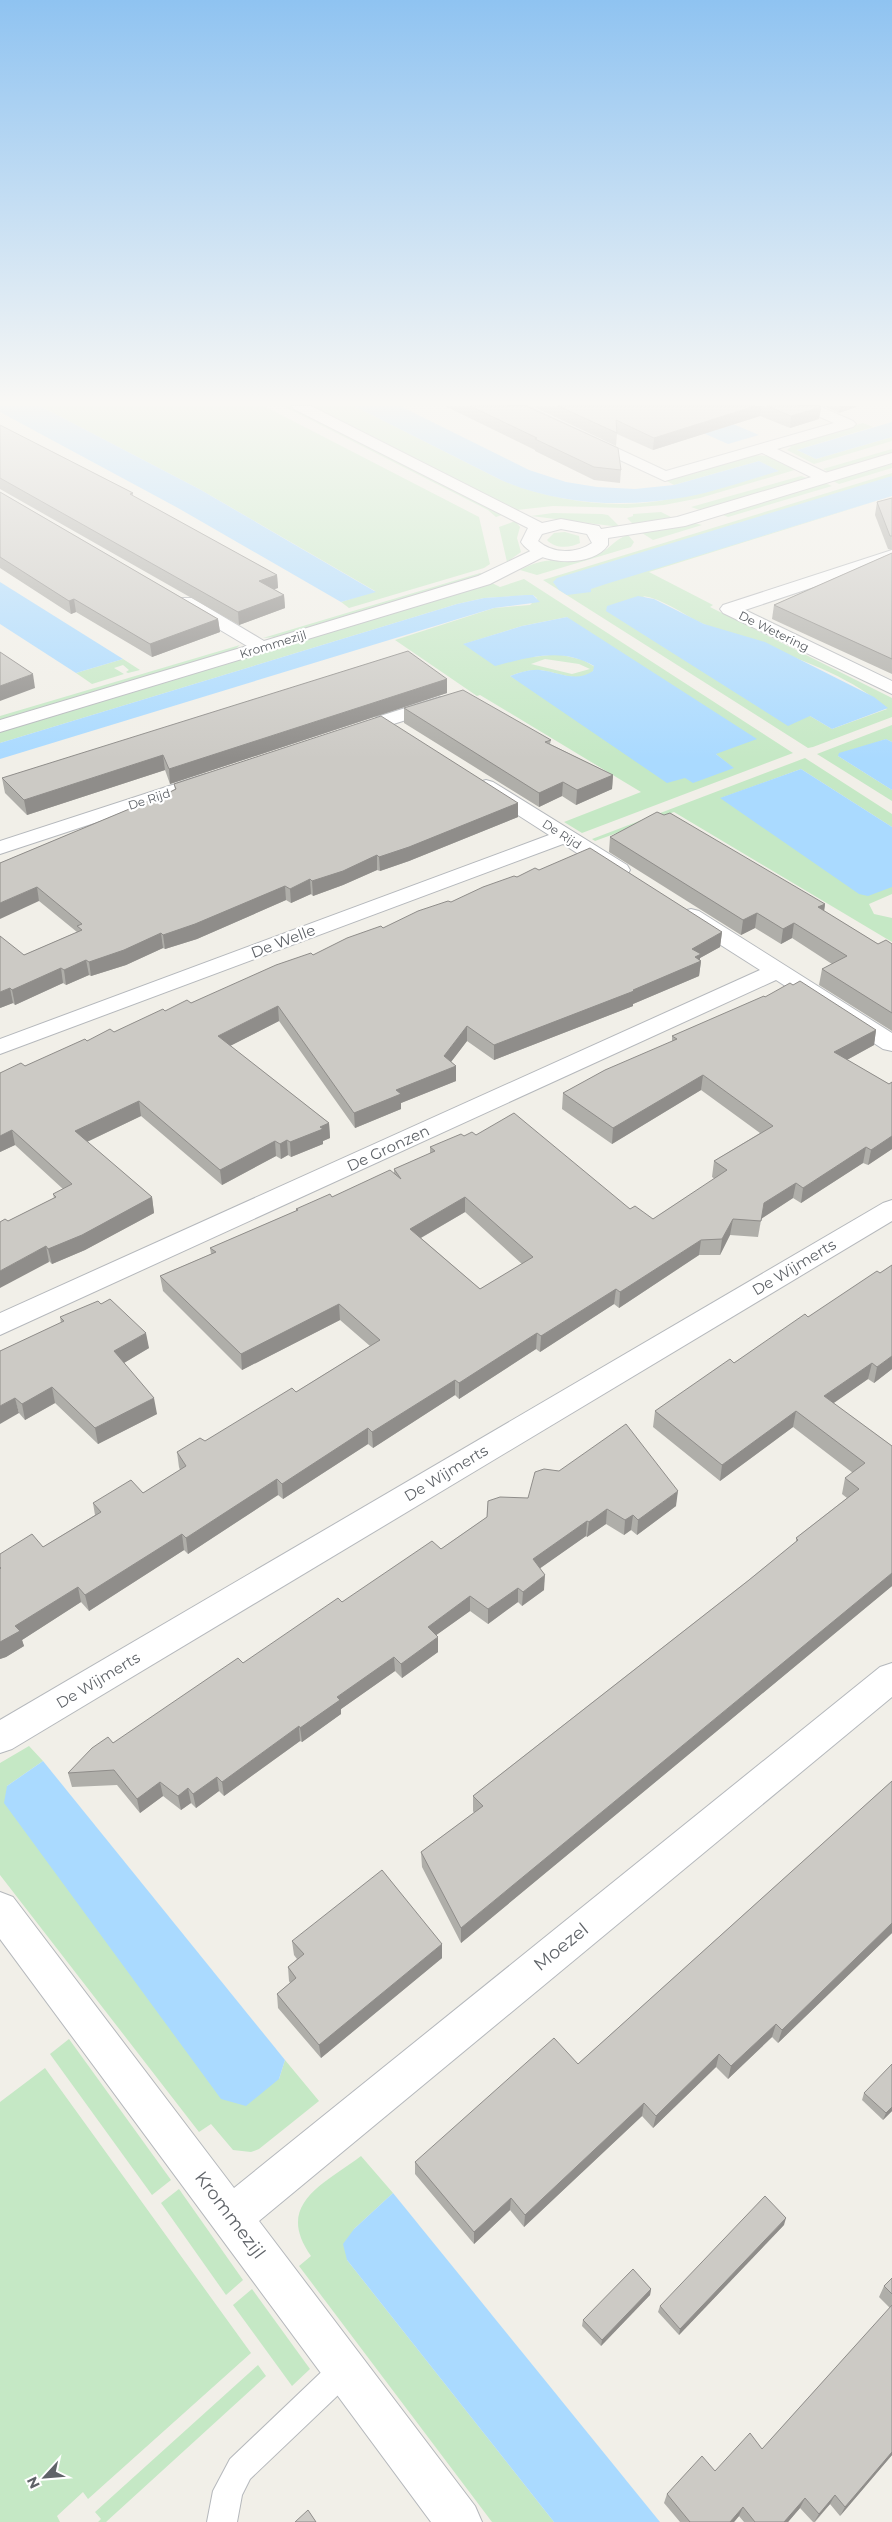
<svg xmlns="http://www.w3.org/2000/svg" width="892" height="2522" font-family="Montserrat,sans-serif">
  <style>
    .green { fill: #c5e8c5; fill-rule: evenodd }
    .water { fill: #aadaff }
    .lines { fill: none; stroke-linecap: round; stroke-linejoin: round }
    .service-casing { stroke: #b5b8bc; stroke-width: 2 }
    .minor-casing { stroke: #b5b8bc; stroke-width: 2 }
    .tertiary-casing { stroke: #b5b8bc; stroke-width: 2 }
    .service { fill: #fff; fill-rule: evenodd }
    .minor { fill: #fff; fill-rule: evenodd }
    .tertiary { fill: #fff; fill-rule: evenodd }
    .wall { fill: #afaea9; fill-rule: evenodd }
    .shaded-wall { fill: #8f8d8a }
    .building { fill: #cccac5; stroke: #8f8d8a; fill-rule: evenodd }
    .labels { text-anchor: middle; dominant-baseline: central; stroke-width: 4.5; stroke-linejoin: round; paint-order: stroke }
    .far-street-label { font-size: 12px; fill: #5f6368; stroke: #fff }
    .street-label { font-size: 15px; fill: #5f6368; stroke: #fff }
    .near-street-label { font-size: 18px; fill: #5f6368; stroke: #fff }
  </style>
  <rect width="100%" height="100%" fill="#f1efe8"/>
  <g class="green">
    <path d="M40 406H264L479 517 490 564 484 568 349 608 341 602 375 591 201 490Z"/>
    <path d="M283 406H288L502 515 496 517 488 510Z"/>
    <path d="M311 406H354L501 480C549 500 608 509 659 501 699 494 739 481 778 471L759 461 674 485 665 480 755 455 769 456 798 469 700 498 664 505 627 508 553 506 517 510Z"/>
    <path d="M863 423 873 427 797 450 816 459 892 437V441L814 464 787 450 791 447 788 445Z"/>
    <path d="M892 449V453L829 472 823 469Z"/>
    <path d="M892 463V468L839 484 833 481Z"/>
    <path d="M892 473V482L646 571 892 496 649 572 713 605 710 607 892 698V717L813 747 808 748 543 580ZM643 596C663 599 681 613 699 622 758 648 839 665 887 709L832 729 810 716Z"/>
    <path d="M801 476 807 478 700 510 691 507Z"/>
    <path d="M825 483 832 486 728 517 723 515Z"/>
    <path d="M661 512 673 518 634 525 627 518 633 516V514Z"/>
    <path d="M553 513 602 514 608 515 620 527 531 516Z"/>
    <path d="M515 521 520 527 517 538 521 552 507 562 499 527Z"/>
    <path d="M694 523 702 525 653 540 642 533Z"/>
    <path d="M565 532 579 536 580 543C570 548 555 549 547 540L554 533Z"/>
    <path d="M628 535 634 542 631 547 537 575 520 570C550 553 567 565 596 555 609 551 614 539 628 535Z"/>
    <path d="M480 573 483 575 275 637 263 638Z"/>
    <path d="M524 579 793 753 582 833 564 822 641 792 480 695 477 696 395 640 494 608 530 605 537 598 533 595 484 598 457 604 0 743V732L492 583 500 587ZM567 617 716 754 733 768 685 778 510 676C518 673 528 670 537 670 552 669 588 689 595 667L583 660 558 654 533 657 464 644 522 626ZM545 659 579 664 590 669 572 674 531 664Z"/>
    <path d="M240 645 234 650 0 720V716Z"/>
    <path d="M123 659 140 670 128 673 126 672 129 670 123 665 114 668 124 674 92 684 76 673Z"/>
    <path d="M892 725V742L886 739 838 756 892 790V801L817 754Z"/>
    <path d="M805 758 892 814V827L801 769 721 798 892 887V894L869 904 874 914 892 918V942L674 812 595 841 592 839Z"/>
    <path d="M29 1746 43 1761 7 1786 279 2079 285 2060 319 2101 259 2149 251 2152 233 2150 211 2124 199 2132 0 1875V1763Z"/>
    <path d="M69 2039 171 2180 152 2195 50 2054Z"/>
    <path d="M45 2068 251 2353 88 2499 83 2492 57 2516 60 2522H0V2102Z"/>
    <path d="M361 2156 393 2193 354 2229 347 2260 554 2522H492L299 2266 311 2256C274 2204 324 2184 361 2156Z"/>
    <path d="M179 2189 243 2280 226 2295 161 2203Z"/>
    <path d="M252 2289 310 2369 292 2386 233 2305Z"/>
    <path d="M258 2365 266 2376 106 2522H98L101 2519 95 2512Z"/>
  </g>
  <g class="water">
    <path d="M0 406H40L201 490 376 592 341 602 178 508 0 412Z"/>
    <path d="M354 406H400L529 470 566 482 597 487 635 489 674 485 759 461 779 471C748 480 717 491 686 497 624 508 559 505 501 480Z"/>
    <path d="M642 406H691L759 435 728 444Z"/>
    <path d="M892 422V437L816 459 797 450Z"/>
    <path d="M892 476V496L606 584 591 589V592L567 595 559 590 553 582 557 578Z"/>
    <path d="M0 582 123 659 76 673 0 624Z"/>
    <path d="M526 595H533L540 602 494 608 0 759V743L457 604 484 598Z"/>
    <path d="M638 596 654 599 704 624 765 642 874 697 888 708 832 729 810 716 788 726 606 611 607 606Z"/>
    <path d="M567 617 757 739 716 754 734 768 693 783 685 778 667 783 510 676C519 673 530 669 540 670 559 672 576 683 593 671L594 666C562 647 530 657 495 666L463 644 522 626Z"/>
    <path d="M886 739 892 742V790L838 756 839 753Z"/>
    <path d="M801 769 892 827V887L868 896 859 894 720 798Z"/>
    <path d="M43 1761 285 2060 279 2079 246 2106 221 2099 4 1803 7 1786Z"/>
    <path d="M393 2193 660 2522H554L347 2260 343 2244 354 2229Z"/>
  </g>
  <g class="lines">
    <defs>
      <path id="service" d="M345 2355 355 2359 359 2369 355 2379 250 2479 242 2495 237 2522H207L213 2491 230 2459 335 2359Z"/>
      <g id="minor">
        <path d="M508 406H527L666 471 834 423 801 409 799 406H819L853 421 856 424 853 427 777 449 831 475 833 478 831 481H819L762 453 665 481 510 409Z"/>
        <path d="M541 546 547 547 549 551 547 555 490 584 0 732V720L247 646 180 606 177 602 180 598H192L264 641 478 576Z"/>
        <path d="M892 550V561L745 610 892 681V694L723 613 720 609 723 605Z"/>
        <path d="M440 697 447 699 450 703 447 707 384 727 377 725 374 721 377 717Z"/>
        <path d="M206 774 213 776 216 780 213 784 0 854V841Z"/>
        <path d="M486 780 493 782 627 865 630 870 627 875 619 877 611 875 563 844 0 1054V1039L549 835 479 790 476 786 479 782Z"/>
        <path d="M691 909 699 911 892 1033V1051L883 1049 776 980 0 1335V1313L760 970 683 921 680 916 683 911Z"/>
        <path d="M892 1200V1221L12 1749 0 1753V1720L883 1203Z"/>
        <path d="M892 1663V1697L259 2221 475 2506 482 2522H431L0 1939V1892L13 1897 234 2188 880 1667Z"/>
      </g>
      <path id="tertiary" d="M292 406H311L542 523 561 519 599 526 601 529 677 517 892 453V463L685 526 608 538V545C592 569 536 565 521 542L528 528 294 409ZM561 529 587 534 592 543C576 554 553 554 538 541L542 534Z"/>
    </defs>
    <use href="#service" class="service-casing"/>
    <use href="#minor" class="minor-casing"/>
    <use href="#tertiary" class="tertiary-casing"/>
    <use href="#service" class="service"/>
    <use href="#minor" class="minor"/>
    <use href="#tertiary" class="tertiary"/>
  </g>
  <g class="wall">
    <path d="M445 406H526L621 470 620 483 594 480 535 451V450Z"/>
    <path d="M532 406H820L821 407 819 419 790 428 760 416 653 450 617 434 616 446Z"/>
    <path d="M824 406H859L839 413Z"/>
    <path d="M0 425 133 493V496L277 575 278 588 274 589 284 595 285 608 239 625 0 489Z"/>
    <path d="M0 492 218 619 220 632 152 657 76 612 71 614 0 568Z"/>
    <path d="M892 498V550L888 549 875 515 877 502Z"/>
    <path d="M892 553V674L772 619 774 605Z"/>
    <path d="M447 679V693L170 784 165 770 27 815 5 793 2 778Z"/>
    <path d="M404 708 551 740 550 744 613 775 612 789 576 805 562 796 539 807 404 723Z"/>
    <path d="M174 784 518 803V817L409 861 380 871 377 870 343 885 313 896 311 894 291 903 286 900 197 939 165 949 163 948 126 965 91 976 89 975 66 985 63 983 15 1005 13 1003 0 1008 24 955 77 932 39 901 0 863 170 792 175 789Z"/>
    <path d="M610 837 825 904 824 911 878 944H892V1031L819 985 822 969 832 964 792 938 781 944 755 928 741 935 609 852Z"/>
    <path d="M539 870 722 932 720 947 700 958V961H701L699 976 633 1004V1006L494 1060 467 1041 451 1062 456 1066V1081L401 1103V1109L355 1128 279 1021 230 1046 329 1123 330 1138 323 1141V1144L291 1157 288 1155 281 1159 276 1156 222 1185 141 1116 87 1142 152 1197 154 1213 85 1250 52 1264 8 1221 54 1198 53 1194 63 1189 15 1145 0 1152V1073L25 1066 87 1041 114 1032 165 1011 191 1003 313 955 517 877Z"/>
    <path d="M765 997 876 1030 874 1045 847 1060 889 1084 892 1082V1149L868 1165 863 1163 801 1203 793 1198 761 1219 758 1237 730 1235 720 1255H699L619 1308 614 1304 540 1352 536 1349 459 1399 455 1395 373 1448 368 1444 283 1499 278 1495 188 1554 184 1550 89 1611 81 1602 22 1640 24 1646 6 1657 0 1659V1554L43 1547 95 1515 93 1503 143 1493 180 1470 179 1467 177 1452 205 1441 296 1392 370 1346 340 1320 242 1370 163 1291 160 1276 211 1254 210 1248 296 1211V1209L332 1197 394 1173V1169L430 1154V1147L464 1136 476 1135 630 1209 653 1219 715 1179 712 1177 714 1161 760 1133 701 1090 612 1144 562 1109 563 1093 672 1042V1036ZM465 1212 522 1264 480 1289 421 1238Z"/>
    <path d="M892 1265V1369L874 1383 868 1379 833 1403 892 1446V1586L461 1943 422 1867 421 1852 474 1813 473 1811V1796L749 1580 796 1542V1538L847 1498 842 1494 845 1478 853 1473 793 1427 720 1481 653 1427 655 1411 880 1273Z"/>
    <path d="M60 1317 149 1348 124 1363 157 1414 98 1444 55 1403 25 1420 19 1413 0 1351 61 1323Z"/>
    <path d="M488 1501 676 1506 637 1535 631 1530 624 1535 606 1524 587 1537 586 1536 540 1568 544 1590 522 1606 518 1602 488 1624 470 1611 436 1635 438 1652 402 1678 395 1671 341 1709V1714L302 1742 300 1741 224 1796 219 1791 196 1808 191 1803 181 1810 163 1796 140 1813 117 1785 72 1787 68 1773 113 1743 342 1602 441 1549 487 1517Z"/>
    <path d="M892 1781V1933L778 2043 772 2037 728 2079 716 2067 653 2128 642 2116 524 2227 510 2210 474 2244 415 2174V2162L578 2064Z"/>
    <path d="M292 1941 442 1944V1958L321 2058 278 2008 277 1994 290 1983 289 1981 288 1967 297 1959 294 1955Z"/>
    <path d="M864 2093 892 2111 883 2120 862 2100Z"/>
    <path d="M784 2225 679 2335 658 2312 660 2306Z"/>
    <path d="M892 2278V2455L840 2516 830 2504 815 2522H813L800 2508 788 2522H744L739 2516 734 2522H680L664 2503 667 2494 762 2449 890 2308 879 2297 884 2286Z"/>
    <path d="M651 2289 650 2295 601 2346 582 2326 583 2320Z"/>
  </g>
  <g class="shaded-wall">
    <path d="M755 406H761L760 416 653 450 654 438Z"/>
    <path d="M840 406H859L839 413Z"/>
    <path d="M821 407 819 419 790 428 791 416Z"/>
    <path d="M277 575 278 588 260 594 259 581Z"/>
    <path d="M284 595 285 608 239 625 238 612Z"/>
    <path d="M74 599 76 612 71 614 69 601Z"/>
    <path d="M218 619 220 632 152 657 150 644Z"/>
    <path d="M33 674 35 688 0 701V686Z"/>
    <path d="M447 679V693L170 784 169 769Z"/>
    <path d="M163 755 165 770 27 815 24 800Z"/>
    <path d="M613 775 612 789 576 805 577 790Z"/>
    <path d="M563 782 562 796 539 807V793Z"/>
    <path d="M518 803V817L409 861 380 871 379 857Z"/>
    <path d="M377 855V870L343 885 313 896 312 881Z"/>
    <path d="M310 879 311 894 291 903 290 889Z"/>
    <path d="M285 886 286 900 197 939 165 949 163 935Z"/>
    <path d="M37 887 39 901 0 919V903Z"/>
    <path d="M825 904 823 919 818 907Z"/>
    <path d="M757 913 755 928 741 935 743 920Z"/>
    <path d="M794 923 792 938 781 944 783 929Z"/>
    <path d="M722 932 720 947 700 958V962L701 961 699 976 633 1004V1006L494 1060V1045L633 990 692 949Z"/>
    <path d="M161 933 163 948 126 965 91 976 89 962Z"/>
    <path d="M86 960 89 975 66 985 64 970Z"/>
    <path d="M61 968 63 983 15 1005 12 990Z"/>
    <path d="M10 988 13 1003 0 1008V992Z"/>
    <path d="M278 1006 279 1021 220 1051 218 1036Z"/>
    <path d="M467 1026V1041L444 1071 456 1066V1081L401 1103V1109L355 1128 354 1113 396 1090 444 1056Z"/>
    <path d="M876 1030 874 1045 832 1068 834 1052Z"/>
    <path d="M703 1075 701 1090 612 1144 613 1128Z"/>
    <path d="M139 1101 141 1116 78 1146 75 1131Z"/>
    <path d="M329 1123 330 1138 323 1141V1144L291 1157 290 1142 320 1127Z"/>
    <path d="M12 1130 15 1145 0 1152V1136Z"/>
    <path d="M892 1136V1149L868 1165 871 1150Z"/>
    <path d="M287 1140 288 1155 281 1159 280 1144Z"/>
    <path d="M275 1141 276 1156 222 1185 220 1170Z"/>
    <path d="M866 1147 863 1163 801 1203 803 1188Z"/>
    <path d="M796 1183 793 1198 761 1219 758 1237 764 1203Z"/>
    <path d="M152 1197 154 1213 85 1250 52 1264 48 1249Z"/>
    <path d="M465 1197V1212L410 1244V1229Z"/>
    <path d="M733 1219 730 1235 720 1255 722 1239Z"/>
    <path d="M701 1240 699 1255 619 1308 620 1292Z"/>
    <path d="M46 1246 49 1262 0 1288V1271Z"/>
    <path d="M616 1289 614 1304 540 1352 541 1336Z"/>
    <path d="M339 1304 340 1320 242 1370 241 1354Z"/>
    <path d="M146 1333 149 1348 117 1367 114 1351Z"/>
    <path d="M537 1333 536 1349 459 1399V1383Z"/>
    <path d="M892 1356V1369L874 1383 877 1367Z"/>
    <path d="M872 1363 868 1379 821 1412 824 1396Z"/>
    <path d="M455 1380V1395L373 1448 372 1432Z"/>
    <path d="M52 1387 55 1403 25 1420 22 1404Z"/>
    <path d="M15 1398 19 1413 0 1424V1406Z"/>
    <path d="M154 1398 157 1414 98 1444 95 1428Z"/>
    <path d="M796 1411 793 1427 720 1481 722 1465Z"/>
    <path d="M368 1428V1444L283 1499 282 1484Z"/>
    <path d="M277 1479 278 1495 188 1554 186 1538Z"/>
    <path d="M678 1491 676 1506 637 1535 638 1520Z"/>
    <path d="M607 1509 606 1524 587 1537 589 1522Z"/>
    <path d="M633 1515 631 1530 624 1535 625 1520Z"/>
    <path d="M587 1521 586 1536 532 1574 533 1559Z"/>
    <path d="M182 1534 184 1550 89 1611 85 1595Z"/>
    <path d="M892 1573V1586L461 1943V1928Z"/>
    <path d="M545 1575 544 1590 522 1606 523 1592Z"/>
    <path d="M78 1587 81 1602 22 1640 24 1646 6 1657 0 1659V1642L15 1626Z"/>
    <path d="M518 1588V1602L488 1624V1609Z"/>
    <path d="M470 1596V1611L428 1641V1627Z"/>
    <path d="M438 1637V1652L402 1678 401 1664Z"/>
    <path d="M394 1657 395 1671 341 1709V1714L302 1742 300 1728 337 1697Z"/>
    <path d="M299 1726 300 1741 224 1796 222 1782Z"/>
    <path d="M217 1777 219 1791 196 1808 193 1794Z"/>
    <path d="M160 1782 163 1796 140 1813 137 1799Z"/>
    <path d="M188 1788 191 1803 181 1810 178 1796Z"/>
    <path d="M892 1923V1933L778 2043 782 2030Z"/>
    <path d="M442 1944V1958L321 2058 319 2045Z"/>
    <path d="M776 2024 772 2037 728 2079 731 2066Z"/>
    <path d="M719 2054 716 2067 653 2128 656 2116Z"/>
    <path d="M644 2103 642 2116 524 2227 525 2215Z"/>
    <path d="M892 2107V2111L883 2120 886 2113Z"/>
    <path d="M511 2198 510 2210 474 2244V2232Z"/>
    <path d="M786 2218 784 2225 679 2335 680 2329Z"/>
    <path d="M651 2289 650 2295 601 2346 602 2340Z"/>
    <path d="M892 2452V2455L840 2516 845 2507Z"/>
    <path d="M835 2495 830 2504 814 2522 819 2514Z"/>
    <path d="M805 2498 800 2508 788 2522H784Z"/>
    <path d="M743 2507 739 2516 734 2522H730Z"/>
  </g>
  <g class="building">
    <path d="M470 406H526L618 448 621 470 594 467 535 439 537 438Z"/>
    <path d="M558 406H755L654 438 616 420 617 433Z"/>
    <path d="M767 406H820L821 407 791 416Z"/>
    <path d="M0 425 133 493 130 494 277 575 259 581 284 595 238 612 0 478Z"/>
    <path d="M0 492 218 619 150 644 74 599 69 601 0 557Z"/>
    <path d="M892 498V536H890L877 502Z"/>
    <path d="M892 553V659L774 605Z"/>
    <path d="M408 651 447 679 169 769 163 755 24 800 2 778Z"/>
    <path d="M0 652 33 674 0 686Z"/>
    <path d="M463 690 551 740 545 742 613 775 577 790 563 782 539 793 404 708Z"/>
    <path d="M381 716 518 803 409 847 379 857 377 855 343 871 312 881 310 879 290 889 285 886 195 924 163 935 161 933 124 950 89 962 86 960 64 970 61 968 12 990 10 988 0 992V936L24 955 82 930 77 926 82 924 37 887 0 903V863L170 792 176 789 174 784Z"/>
    <path d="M657 812 664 815 670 813 825 904 818 907 878 944 886 940 892 944V1013L822 969 847 956 794 923 783 929 757 913 743 920 610 837Z"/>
    <path d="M590 848 722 932 692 949 701 954 695 957 701 961 633 990 634 991 494 1045 467 1026 444 1056 456 1066 396 1090 401 1094 354 1113 278 1006 218 1036 329 1123 320 1127 323 1129 290 1142 287 1140 280 1144 275 1141 220 1170 139 1101 75 1131 152 1197 82 1235 48 1249 46 1246 0 1271V1222L5 1219 8 1221 56 1197 53 1194 72 1184 12 1130 0 1136V1073L21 1063 25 1066 85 1039 87 1041 110 1029 114 1032 163 1009 165 1011 187 1000 191 1003 276 965 311 953 313 955 347 938 381 926 383 928 418 911 448 901 451 902 483 887 514 876 517 877 535 868 539 870Z"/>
    <path d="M800 981 876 1030 834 1052 889 1084 892 1082V1136L871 1150 866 1147 803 1188 796 1183 764 1203 761 1221 733 1219 722 1239 701 1240 620 1292 616 1289 541 1336 537 1333 459 1383 455 1380 372 1432 368 1428 282 1484 277 1479 186 1538 182 1534 85 1595 78 1587 15 1626 20 1631 0 1642V1569L1 1568 0 1567V1554L32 1534 43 1547 101 1512 93 1503 131 1480 143 1493 186 1466 177 1452 200 1438 205 1441 292 1388 296 1392 380 1340 339 1304 241 1354 160 1276 216 1252 210 1248 298 1210 296 1209 330 1194 332 1197 390 1170 401 1179 394 1169 435 1151 430 1147 461 1134 464 1136 472 1132 476 1135 514 1113 630 1209 635 1206 653 1219 727 1170 714 1161 773 1126 703 1075 613 1128 563 1093 605 1070 677 1039 672 1036 764 996 765 997 790 983 793 985ZM465 1197 533 1257 480 1289 410 1229Z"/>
    <path d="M892 1265V1356L877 1367 872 1363 824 1396 892 1446V1573L461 1928 421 1852 483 1806 473 1796 749 1580 798 1540 796 1538 859 1489 845 1478 865 1463 796 1411 722 1465 655 1411 730 1359 734 1363 805 1314 808 1317 877 1271 880 1273Z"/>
    <path d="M110 1299 146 1333 114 1351 154 1398 95 1428 52 1387 22 1404 15 1398 0 1406V1351L64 1321 60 1317 98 1301 101 1304Z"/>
    <path d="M626 1424 678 1491 638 1520 633 1515 625 1520 607 1509 589 1522 587 1521 533 1559 545 1575 523 1592 518 1588 488 1609 470 1596 428 1627 438 1637 401 1664 394 1657 337 1697 340 1700 300 1728 299 1726 222 1782 217 1777 193 1794 188 1788 178 1796 160 1782 137 1799 114 1770 68 1773 92 1748 108 1737 113 1743 238 1658 243 1663 338 1598 342 1602 432 1541 441 1549 487 1517 488 1501 500 1497 528 1498 535 1472 544 1469 559 1471Z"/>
    <path d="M892 1781V1923L782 2030 776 2024 731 2066 719 2054 656 2116 644 2103 525 2215 511 2198 474 2232 415 2162 554 2038 578 2064Z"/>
    <path d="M382 1870 442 1944 319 2045 277 1994 296 1978 288 1967 304 1954 292 1941Z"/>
    <path d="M892 2064V2107L886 2113 864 2093Z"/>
    <path d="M765 2196 786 2218 680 2329 660 2306Z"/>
    <path d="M633 2269 651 2289 602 2340 583 2320Z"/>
    <path d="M892 2278V2294L884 2286Z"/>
    <path d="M892 2305V2452L845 2507 835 2495 819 2514 805 2498 784 2522H755L743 2507 730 2522H690L667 2494 702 2456 715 2471 750 2433 762 2449Z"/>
    <path d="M308 2510 316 2522H295Z"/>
  </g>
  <linearGradient id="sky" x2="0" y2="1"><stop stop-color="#8fc3f1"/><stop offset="0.53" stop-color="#f9f8f5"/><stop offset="1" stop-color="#f9f8f5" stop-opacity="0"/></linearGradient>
  <rect width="892" height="759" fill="url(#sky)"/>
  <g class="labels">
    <g class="far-street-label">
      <text transform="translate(774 631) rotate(26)">De Wetering</text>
      <text transform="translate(273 644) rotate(-17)">Krommezijl</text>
      <text transform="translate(149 799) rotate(-18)">De Rijd</text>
      <text transform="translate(562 834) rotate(33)">De Rijd</text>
    </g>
    <g class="street-label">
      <text transform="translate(283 941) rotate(-21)">De Welle</text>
      <text transform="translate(388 1148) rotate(-25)">De Gronzen</text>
      <text transform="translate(794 1267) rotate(-31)">De Wijmerts</text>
      <text transform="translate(446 1473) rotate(-31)">De Wijmerts</text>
      <text transform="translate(98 1680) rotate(-31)">De Wijmerts</text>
    </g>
    <g class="near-street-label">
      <text transform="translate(561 1947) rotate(-39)">Moezel</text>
      <text transform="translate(230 2215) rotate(53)">Krommezijl</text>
    </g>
  </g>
  <g transform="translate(45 2477) rotate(244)" stroke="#ffffff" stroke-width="4" paint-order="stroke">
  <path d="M0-4L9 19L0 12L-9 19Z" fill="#5f6368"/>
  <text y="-8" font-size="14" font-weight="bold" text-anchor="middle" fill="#5f6368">N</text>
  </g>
</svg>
